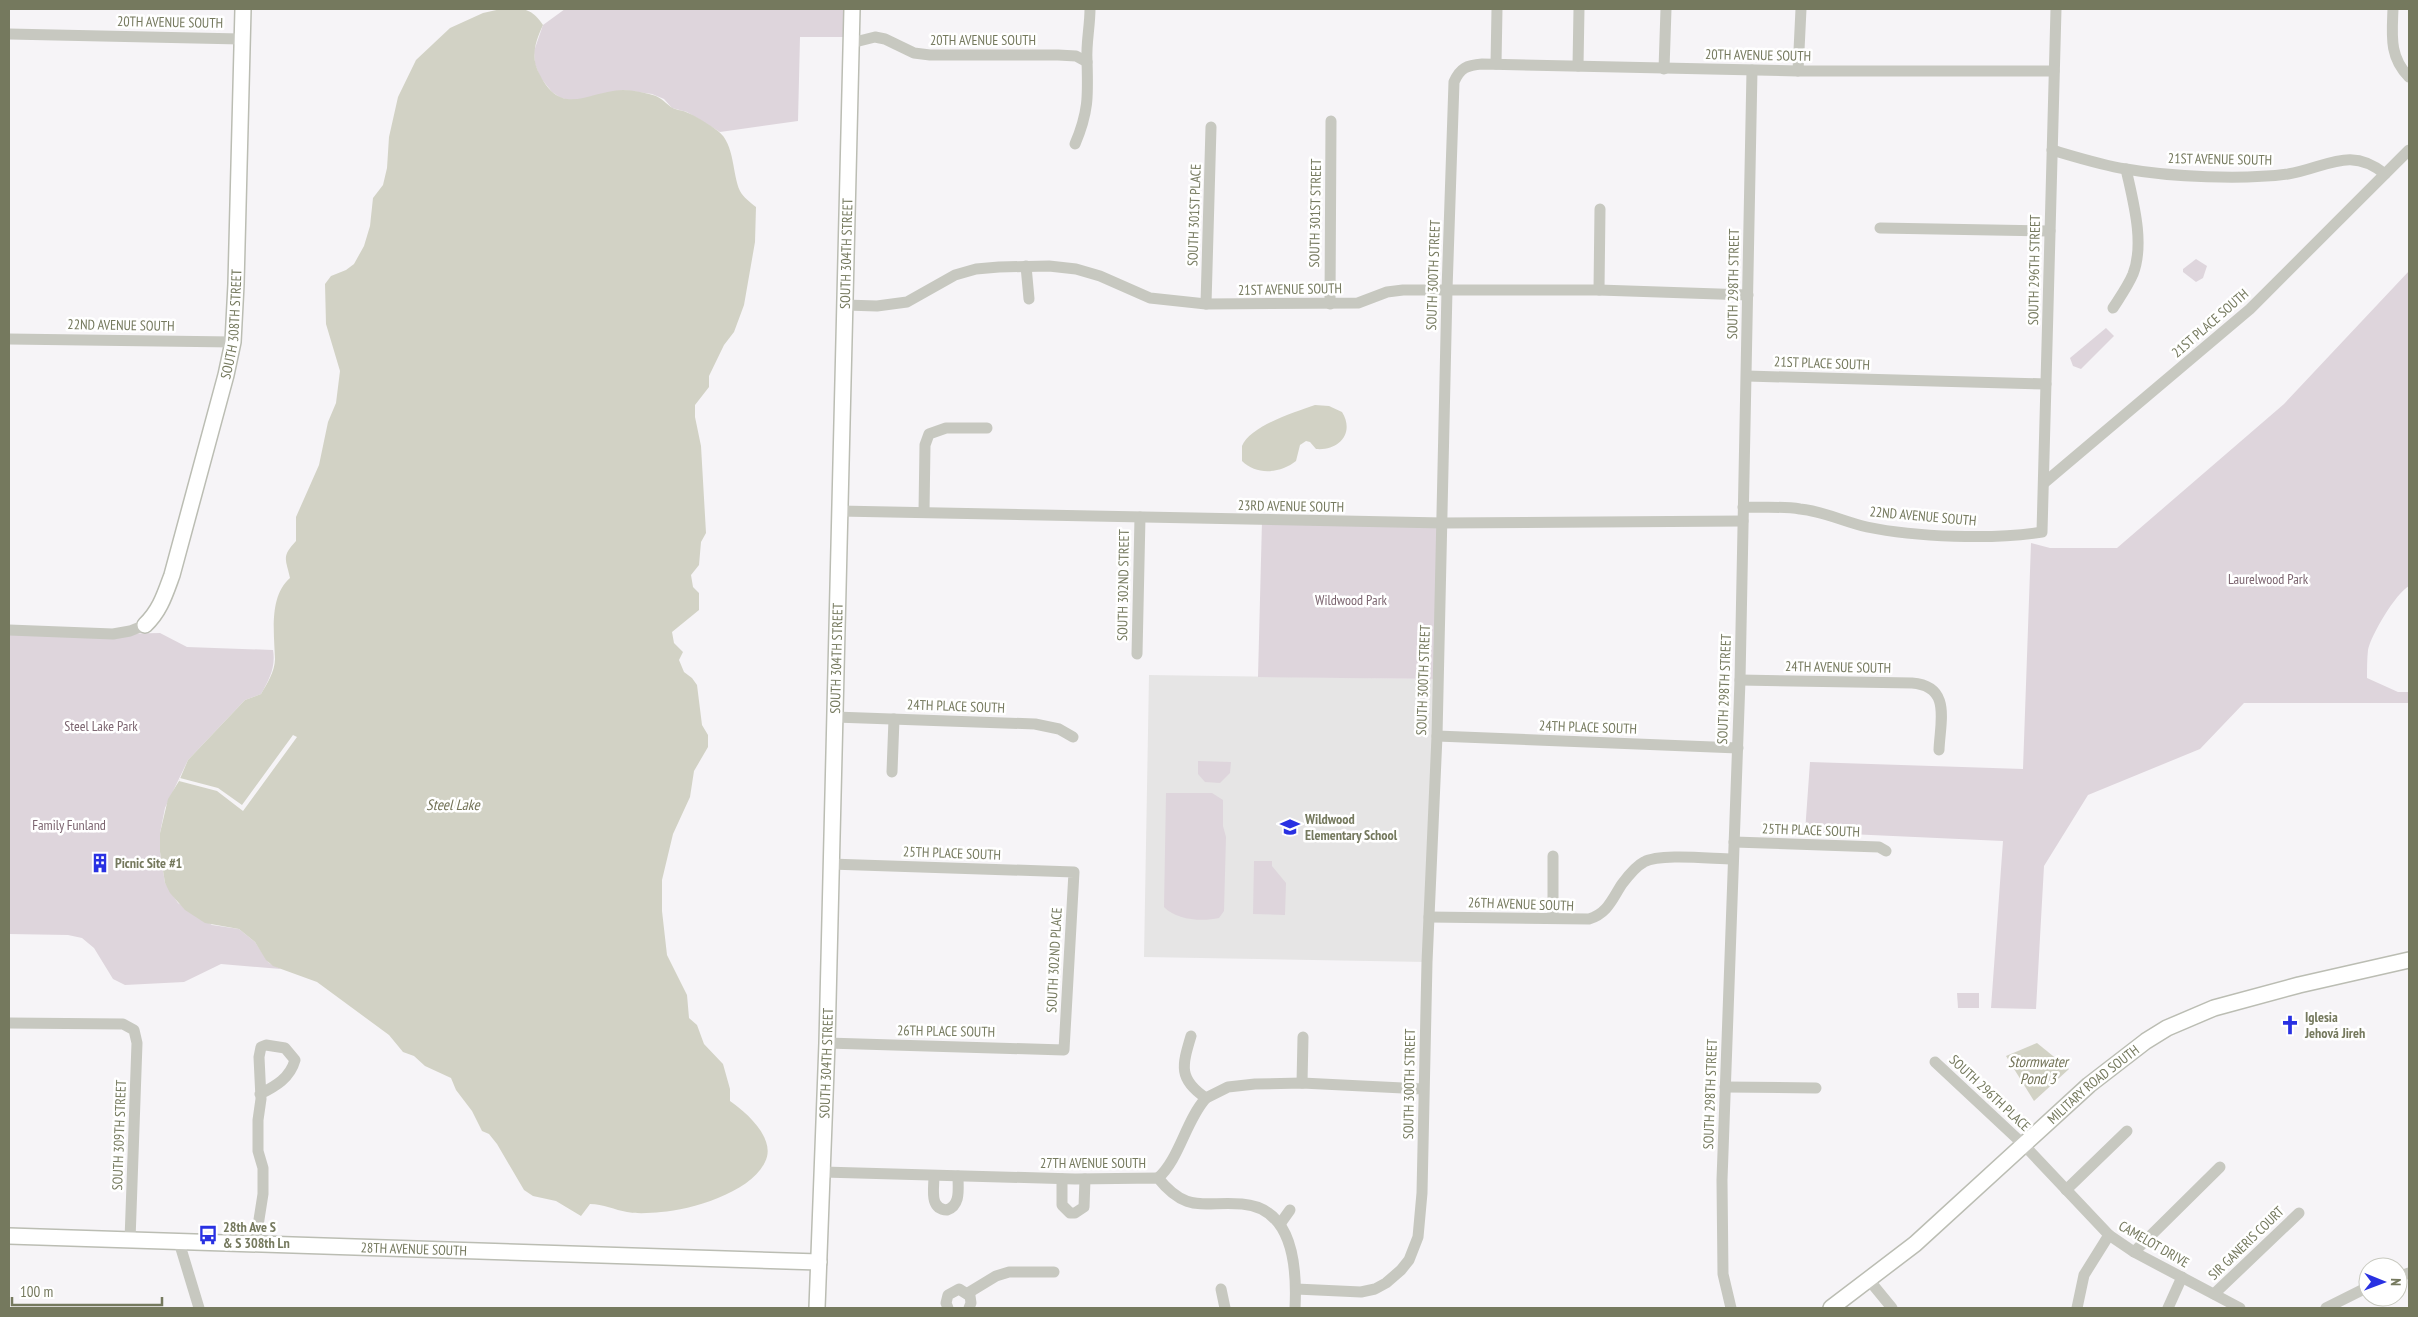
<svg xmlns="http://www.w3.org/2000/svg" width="2418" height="1317" font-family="'PT Sans Narrow',sans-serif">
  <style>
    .built { fill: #e6e5e5 }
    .green { fill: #ded5dc }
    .water { fill: #d2d2c5 }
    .pier { fill: #f6f4f7 }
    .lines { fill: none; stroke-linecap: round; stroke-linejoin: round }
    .secondary-casing { stroke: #bbbdb3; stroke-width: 18 }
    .street { stroke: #c7c8c0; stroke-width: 11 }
    .secondary { stroke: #fff; stroke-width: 15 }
    .labels { text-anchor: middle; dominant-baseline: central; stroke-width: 5; stroke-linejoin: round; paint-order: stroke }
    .street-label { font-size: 14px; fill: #75795e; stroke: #fff }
    .park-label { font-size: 14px; fill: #7c6570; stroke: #fff }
    .poi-label { font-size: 14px; font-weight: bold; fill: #75795e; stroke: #fff; text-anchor: start }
    .water-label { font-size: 15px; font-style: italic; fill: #737358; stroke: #fff }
  </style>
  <rect width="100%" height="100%" fill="#f6f4f7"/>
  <path class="built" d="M1149 675 1438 679 1427 962 1144 957Z"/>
  <g class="green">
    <path d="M565 9H844V37H800L798 121 720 132 687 112 672 108 664 99 652 94 624 90 574 101 561 98 552 92 540 77 535 64 534 51 543 25Z"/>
    <path d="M2196 259 2207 266 2203 278 2196 282 2183 272V269Z"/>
    <path d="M2409 271V586C2396 593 2371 635 2368 650 2367 659 2367 669 2367 678L2398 692H2409V703H2244L2200 749 2088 795 2044 866 2036 1009 1991 1008 2003 841 1805 832 1810 762 2023 769 2031 543 2050 548H2117L2284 404Z"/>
    <path d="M2106 328 2114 336 2081 369 2073 366 2070 358Z"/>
    <path d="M1262 521 1443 523 1438 679 1258 677Z"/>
    <path d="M9 630 113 634 160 633 187 647 273 650C276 667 269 680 261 694L245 700 188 760 165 808 160 833V852L165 883 178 903 212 925 239 929 255 942 269 963 281 969 221 964 184 982 125 985 113 979 94 948 82 938 68 935 9 934Z"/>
    <path d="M1198 761 1231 762 1230 773 1220 783 1205 782 1198 774Z"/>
    <path d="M1166 793H1212L1223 800V826L1226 837 1224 911 1219 918C1202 922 1176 920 1164 907Z"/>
    <path d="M1254 861H1272V866L1286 883 1285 915 1253 914Z"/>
    <path d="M1957 993H1979V1008H1958Z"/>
  </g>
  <g class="water">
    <path d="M501 9C522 9 530 6 543 25 535 42 530 58 540 75 562 118 588 91 623 90 631 90 641 92 649 94 660 96 663 101 671 107 675 110 681 110 686 112 696 116 710 125 718 131 735 144 732 174 740 191 743 197 751 203 756 207L755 242 744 305 734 332 724 345 709 376V387L695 405V417L701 446 706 533 701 542 699 565 691 575 693 587 699 593V610L672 632 674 643 683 652 679 660 684 672 692 678 697 685 702 725 708 735V747L694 771 690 797 673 834 662 880V911L667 955 687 995 689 1018 697 1025 704 1044 723 1064 730 1089V1101C746 1112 777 1139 765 1162 751 1192 692 1210 661 1212 651 1213 637 1214 627 1212 615 1210 603 1204 590 1204L581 1216 556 1201 533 1196 524 1190 497 1144 489 1134 482 1131 472 1111 456 1090 451 1078 425 1066 414 1056 403 1052 389 1035 317 982 273 966 266 960 255 942 239 929 205 923 185 910 170 893 165 883 160 852V833L168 799 179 781 188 760 245 700 261 694C267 684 275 671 275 659 274 632 269 596 290 578 286 559 281 557 296 541V517L319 465 328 422 336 403 340 371 326 324 325 284 331 276 346 270 354 264 364 246 370 226 373 198 383 185 387 168 389 137 398 97 416 60 450 28 483 13Z"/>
    <path d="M1315 405 1329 406 1342 412C1355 433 1339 451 1316 449L1310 442 1306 441 1300 445 1296 461C1281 473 1257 476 1242 461V446C1250 426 1295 412 1315 405Z"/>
    <path d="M2037 1043 2069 1069 2034 1101 2006 1056Z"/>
  </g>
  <path class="pier" d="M293 735 297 737 243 811 217 791 179 781 180 778 218 788 242 805Z"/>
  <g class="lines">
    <defs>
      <g id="secondary">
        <path id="s1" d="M145 625C160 611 165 594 172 575L226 375 233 342 236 284 243 9"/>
        <path id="s2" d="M9 1236 819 1262"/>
        <path id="s3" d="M817 1308 827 1043 852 9"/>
        <path id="s4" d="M1831 1308 1915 1244 2089 1085 2146 1041 2167 1028 2214 1008 2299 985 2409 960"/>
      </g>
    </defs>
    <use href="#secondary" class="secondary-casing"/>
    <g class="street">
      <path d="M2393 9C2392 35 2389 57 2409 77"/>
      <path d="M9 34 241 39"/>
      <path d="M851 43 875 37 885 39 914 53 930 55H1058L1076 56 1087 62"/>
      <path d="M1496 64 1497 9"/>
      <path d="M1578 66 1579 9"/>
      <path d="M1664 69 1666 9"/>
      <path d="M1798 71 1801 9"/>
      <path d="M1075 144C1089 111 1088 95 1087 60 1086 43 1090 26 1090 9"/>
      <path d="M2052 150C2076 157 2101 165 2126 169 2171 177 2243 180 2288 174 2326 168 2350 145 2385 174"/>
      <path d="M1880 228 2050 231"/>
      <path d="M1026 266 1029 299"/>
      <path d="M1599 290 1600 209"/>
      <path d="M1206 304 1211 127"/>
      <path d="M1330 304 1331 121"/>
      <path d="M845 305 877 306 907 302 955 275 976 269 999 267 1049 266 1076 269 1100 276 1150 298 1206 304 1358 303 1387 292 1403 290H1599L1748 295"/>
      <path d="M2113 308C2120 297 2128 286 2133 274 2145 243 2133 201 2126 169"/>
      <path d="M9 339 233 342"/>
      <path d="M1747 376 2046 384"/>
      <path d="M2044 483 2250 309 2409 150"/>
      <path d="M1743 507C1762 508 1782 506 1800 509 1823 511 1844 522 1867 527 1915 537 1993 540 2042 532L2056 9"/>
      <path d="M839 511 1443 523 1743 521"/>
      <path d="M924 512 925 445 929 434 946 428H987"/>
      <path d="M9 630 113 634 130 631 145 625"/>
      <path d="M1137 654 1140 517"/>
      <path d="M1740 680 1912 683C1952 686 1940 722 1939 750"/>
      <path d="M835 717 1035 724 1059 729 1073 737"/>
      <path d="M1437 736 1738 748"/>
      <path d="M892 772 894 719"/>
      <path d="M1734 842 1879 847 1886 851"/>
      <path d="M1553 856V918"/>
      <path d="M1429 917 1589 919C1608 913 1612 899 1622 884 1628 876 1636 866 1644 862 1661 853 1713 859 1733 859"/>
      <path d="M9 1023 123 1024 134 1030 137 1043 130 1240"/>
      <path d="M827 1043 1064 1050 1074 872 830 864"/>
      <path d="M1935 1062 2025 1146 2109 1235 2134 1252 2240 1308"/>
      <path d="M1302 1083 1303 1037"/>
      <path d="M1725 1087 1816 1088"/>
      <path d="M1206 1098 1228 1087 1255 1084 1302 1083 1423 1089"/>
      <path d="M823 1172 1075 1179 1158 1178C1187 1214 1203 1201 1242 1204 1294 1208 1297 1269 1295 1308"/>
      <path d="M934 1176C934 1189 929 1209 947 1210 961 1205 958 1189 958 1176"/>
      <path d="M1158 1178C1179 1160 1186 1120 1206 1098 1178 1079 1182 1066 1191 1036"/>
      <path d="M1062 1179V1205L1070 1213H1075L1084 1207 1085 1179"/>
      <path d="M2066 1190 2127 1131"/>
      <path d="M1280 1224 1290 1210"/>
      <path d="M179 1242 199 1308"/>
      <path d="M255 1245 263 1194V1168L258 1151V1120L261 1099 259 1057 261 1047 266 1045 285 1048 295 1060C290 1078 276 1086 260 1094"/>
      <path d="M2134 1252 2220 1167"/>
      <path d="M2398 1277 2409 1273"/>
      <path d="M1869 1280 1892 1308"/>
      <path d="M1221 1289 1225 1308"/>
      <path d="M1296 1289 1361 1292 1375 1289 1386 1283 1401 1270 1409 1260 1418 1237 1422 1193 1427 962 1437 736 1447 290 1454 82C1460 68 1467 65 1482 64L1798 71H2054"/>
      <path d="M968 1293 996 1276 1009 1272H1054"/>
      <path d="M2214 1294 2299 1213"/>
      <path d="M948 1308 946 1303 948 1295 959 1289 970 1296 971 1303 969 1308"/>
      <path d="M1731 1308 1723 1274 1722 1180 1740 680 1752 70"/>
      <path d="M2077 1308 2084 1275 2109 1235"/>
      <path d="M2168 1308 2182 1277"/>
      <path d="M2326 1308 2368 1287"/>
    </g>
    <use href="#secondary" class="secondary"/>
  </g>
  <defs>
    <symbol id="school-bare" viewBox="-9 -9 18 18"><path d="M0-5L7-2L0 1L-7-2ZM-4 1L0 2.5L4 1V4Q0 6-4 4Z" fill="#2931e2" stroke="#fff" stroke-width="2.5" paint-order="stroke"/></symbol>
    <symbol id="building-bare" viewBox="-9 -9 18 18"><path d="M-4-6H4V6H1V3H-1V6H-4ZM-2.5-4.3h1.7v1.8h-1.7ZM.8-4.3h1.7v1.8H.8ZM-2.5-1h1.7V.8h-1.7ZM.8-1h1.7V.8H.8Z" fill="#2931e2" stroke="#fff" stroke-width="2.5" paint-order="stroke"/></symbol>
    <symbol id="church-bare" viewBox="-9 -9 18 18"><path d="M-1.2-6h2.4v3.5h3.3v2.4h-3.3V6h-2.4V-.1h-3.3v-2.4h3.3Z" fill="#2931e2" stroke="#fff" stroke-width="2.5" paint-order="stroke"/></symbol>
    <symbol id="bus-bare" viewBox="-9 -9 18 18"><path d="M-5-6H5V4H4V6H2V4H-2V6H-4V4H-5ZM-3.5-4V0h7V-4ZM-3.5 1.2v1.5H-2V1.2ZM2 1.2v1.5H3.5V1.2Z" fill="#2931e2" stroke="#fff" stroke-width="2.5" paint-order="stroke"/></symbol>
  </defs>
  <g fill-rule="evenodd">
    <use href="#school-bare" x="1276" y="813" width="28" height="28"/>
    <use href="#building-bare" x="86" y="849" width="28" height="28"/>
    <use href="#church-bare" x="2276" y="1011" width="28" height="28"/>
    <use href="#bus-bare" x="194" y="1221" width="28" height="28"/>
  </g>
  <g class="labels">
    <g class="street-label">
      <text transform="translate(170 22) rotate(1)">20TH AVENUE SOUTH</text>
      <text x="983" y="40">20TH AVENUE SOUTH</text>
      <text transform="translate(1758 55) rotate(1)">20TH AVENUE SOUTH</text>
      <text transform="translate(2220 159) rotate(1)">21ST AVENUE SOUTH</text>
      <text transform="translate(1315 213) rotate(-89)">SOUTH 301ST STREET</text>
      <text transform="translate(1194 215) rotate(-88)">SOUTH 301ST PLACE</text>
      <text stroke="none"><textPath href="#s3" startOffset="1055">SOUTH 304TH STREET</textPath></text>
      <text transform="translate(2034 270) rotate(-89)">SOUTH 296TH STREET</text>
      <text transform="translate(1433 275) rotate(-88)">SOUTH 300TH STREET</text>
      <text transform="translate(1733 284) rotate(-89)">SOUTH 298TH STREET</text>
      <text transform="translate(1290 289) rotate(-1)">21ST AVENUE SOUTH</text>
      <text transform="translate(2210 323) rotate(-41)">21ST PLACE SOUTH</text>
      <text stroke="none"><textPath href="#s1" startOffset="316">SOUTH 308TH STREET</textPath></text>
      <text transform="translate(121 325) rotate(1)">22ND AVENUE SOUTH</text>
      <text transform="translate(1822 363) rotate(2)">21ST PLACE SOUTH</text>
      <text transform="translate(1291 506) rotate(1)">23RD AVENUE SOUTH</text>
      <text transform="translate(1923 516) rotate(5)">22ND AVENUE SOUTH</text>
      <text transform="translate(1123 585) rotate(-89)">SOUTH 302ND STREET</text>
      <text stroke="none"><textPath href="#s3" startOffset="650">SOUTH 304TH STREET</textPath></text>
      <text transform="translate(1838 667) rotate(1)">24TH AVENUE SOUTH</text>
      <text transform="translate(1423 680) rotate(-88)">SOUTH 300TH STREET</text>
      <text transform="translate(1724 689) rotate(-88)">SOUTH 298TH STREET</text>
      <text transform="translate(956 706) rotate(2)">24TH PLACE SOUTH</text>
      <text transform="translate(1588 727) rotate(2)">24TH PLACE SOUTH</text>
      <text transform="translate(1811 830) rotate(2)">25TH PLACE SOUTH</text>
      <text transform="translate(952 853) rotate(2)">25TH PLACE SOUTH</text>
      <text transform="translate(1521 904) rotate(2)">26TH AVENUE SOUTH</text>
      <text transform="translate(1054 960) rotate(-87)">SOUTH 302ND PLACE</text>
      <text transform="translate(946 1031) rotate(1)">26TH PLACE SOUTH</text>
      <text stroke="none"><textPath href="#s3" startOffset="245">SOUTH 304TH STREET</textPath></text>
      <text transform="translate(1409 1084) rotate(-89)">SOUTH 300TH STREET</text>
      <text stroke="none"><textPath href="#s4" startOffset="345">MILITARY ROAD SOUTH</textPath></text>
      <text transform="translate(1990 1093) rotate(43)">SOUTH 296TH PLACE</text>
      <text transform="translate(1710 1094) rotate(-88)">SOUTH 298TH STREET</text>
      <text transform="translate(119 1135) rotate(-88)">SOUTH 309TH STREET</text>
      <text x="1093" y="1163">27TH AVENUE SOUTH</text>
      <text transform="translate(2246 1243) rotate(-44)">SIR GANERIS COURT</text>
      <text transform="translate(2154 1244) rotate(30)">CAMELOT DRIVE</text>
      <text stroke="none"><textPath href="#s2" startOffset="405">28TH AVENUE SOUTH</textPath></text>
    </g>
    <g class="park-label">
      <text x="2268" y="579">Laurelwood Park</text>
      <text x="1351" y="600">Wildwood Park</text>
      <text x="101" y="726">Steel Lake Park</text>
      <text x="69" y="825">Family Funland</text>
    </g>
    <g class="poi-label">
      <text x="1305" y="819">Wildwood<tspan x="1305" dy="16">Elementary School</tspan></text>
      <text x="115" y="863">Picnic Site #1</text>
      <text x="2305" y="1017">Iglesia<tspan x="2305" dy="16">Jehová Jireh</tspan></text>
      <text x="223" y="1227">28th Ave S<tspan x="223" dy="16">&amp; S 308th Ln</tspan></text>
    </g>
    <g class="water-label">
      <text x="453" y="804">Steel Lake</text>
      <text x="2038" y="1061">Stormwater<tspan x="2038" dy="17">Pond 3</tspan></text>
    </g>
  </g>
  <rect width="2418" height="1317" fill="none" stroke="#75795e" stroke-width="20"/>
  <g transform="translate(2383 1282) rotate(91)"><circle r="24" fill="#ffffff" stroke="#c8c9bf"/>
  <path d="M0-4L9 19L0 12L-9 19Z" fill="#2931e2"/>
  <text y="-8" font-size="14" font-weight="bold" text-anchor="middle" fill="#75795e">N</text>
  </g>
  <path d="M12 1297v8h150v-8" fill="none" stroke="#75795e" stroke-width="2.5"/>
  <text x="20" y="1297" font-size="15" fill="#75795e" stroke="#ffffff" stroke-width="4" paint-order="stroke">100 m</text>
</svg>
